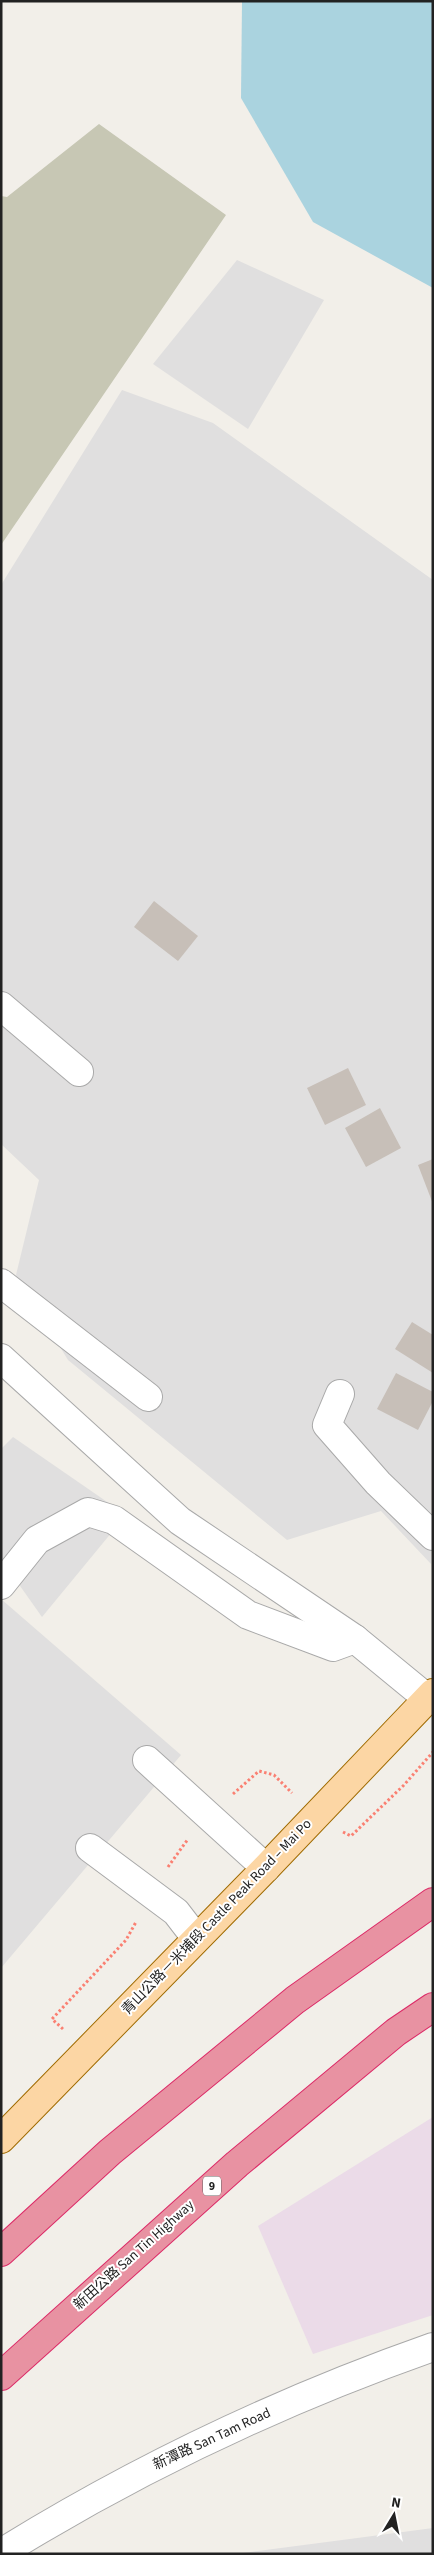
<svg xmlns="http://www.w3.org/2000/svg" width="434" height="2555" font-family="'Source Sans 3','Noto Sans TC',sans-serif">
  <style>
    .residential { fill: #e0dfdf }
    .industrial { fill: #ebdbe8 }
    .construction { fill: #c7c7b4 }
    .water { fill: #aad3df }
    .building { fill: #c7bfb8 }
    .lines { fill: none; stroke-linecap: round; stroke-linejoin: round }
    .minor-casing { stroke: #a9a9a9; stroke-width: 30 }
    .major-casing { stroke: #a06b00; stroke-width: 30 }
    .highway-casing { stroke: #dc2a67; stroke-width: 30 }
    .path { stroke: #fa8072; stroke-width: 3; stroke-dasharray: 2.5 2.5; stroke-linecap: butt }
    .minor { stroke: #fff; stroke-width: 28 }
    .major { stroke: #fcd6a4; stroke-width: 28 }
    .highway { stroke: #e892a2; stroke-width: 28 }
    .labels { text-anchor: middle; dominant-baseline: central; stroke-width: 4; stroke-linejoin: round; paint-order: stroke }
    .shield { fill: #fff; stroke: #646464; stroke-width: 1 }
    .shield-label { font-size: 12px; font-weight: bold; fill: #222 }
    .street-label { font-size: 14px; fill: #222; stroke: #fff }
  </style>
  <rect width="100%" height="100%" fill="#f2efe9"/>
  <g class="residential">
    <path d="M237 260 324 300 248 429 153 364Z"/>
    <path d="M122 390 213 423 433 580 431 1564 381 1511 287 1540 68 1360 16 1275 39 1180 1 1144V585Z"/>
    <path d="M13 1437 126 1515 42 1617 1 1559V1449Z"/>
    <path d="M1 1599 181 1755 1 1968Z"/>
    <path d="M433 2528V2554H236Z"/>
  </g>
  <path class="industrial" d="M433 2117V2315L313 2354 258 2226Z"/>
  <path class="construction" d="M99 124 226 215 1 545V196L7 197Z"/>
  <path class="water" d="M242 1H433V288L313 222 241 98Z"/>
  <g class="building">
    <path d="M154 901 198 936 178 961 134 927Z"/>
    <path d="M348 1068 366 1105 325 1125 307 1088Z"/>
    <path d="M380 1108 401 1148 366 1167 345 1128Z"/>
    <path d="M433 1159V1204L418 1165Z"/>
    <path d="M412 1322 433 1335V1373L395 1349Z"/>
    <path d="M396 1373 433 1392V1401L418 1430 377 1409Z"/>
  </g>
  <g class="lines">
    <defs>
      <g id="minor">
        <path d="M1 1006 79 1072"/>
        <path d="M1 1283 148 1397"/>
        <path d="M1 1358 180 1521 355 1639 428 1699"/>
        <path d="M340 1394 327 1425 378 1483 433 1536"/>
        <path d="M1 1585 37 1540 88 1512 114 1520 248 1615 333 1647 355 1639"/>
        <path d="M147 1760 266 1868"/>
        <path d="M90 1848 176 1912 196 1938"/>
        <path d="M1 2553C137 2469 282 2400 433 2347"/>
      </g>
      <path id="major" d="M1 2139 266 1868 433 1693"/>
      <g id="highway">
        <path d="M1 2252 110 2152 295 2000 433 1902"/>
        <path d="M1 2376 237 2164 396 2032 433 2007"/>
      </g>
    </defs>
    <use href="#minor" class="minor-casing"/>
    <use href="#major" class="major-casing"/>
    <use href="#highway" class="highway-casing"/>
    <g class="path">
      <path d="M233 1794 259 1771 274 1775 292 1793"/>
      <path d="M343 1832 351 1836 404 1785 433 1752"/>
      <path d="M168 1867 188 1839"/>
      <path d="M63 2029 52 2019 126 1940 136 1922"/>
    </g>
    <use href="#minor" class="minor"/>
    <use href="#major" class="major"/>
    <use href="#highway" class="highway"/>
  </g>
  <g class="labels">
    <rect class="shield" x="203" y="2176.5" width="18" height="19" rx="4"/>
    <g class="shield-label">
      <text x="212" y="2186">9</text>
    </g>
    <g class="street-label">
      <text transform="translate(217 1917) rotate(-46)">青山公路－米埔段 Castle Peak Road – Mai Po</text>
      <text transform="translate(134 2255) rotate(-42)">新田公路 San Tin Highway</text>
      <text transform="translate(212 2439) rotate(-25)">新潭路 San Tam Road</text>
    </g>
  </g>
  <rect width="434" height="2555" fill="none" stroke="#222222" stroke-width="5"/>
  <g transform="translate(394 2515) rotate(10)" stroke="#ffffff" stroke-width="4" paint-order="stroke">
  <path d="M0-4L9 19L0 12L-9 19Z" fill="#222222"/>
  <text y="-8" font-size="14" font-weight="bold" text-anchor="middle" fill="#222222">N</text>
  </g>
</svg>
